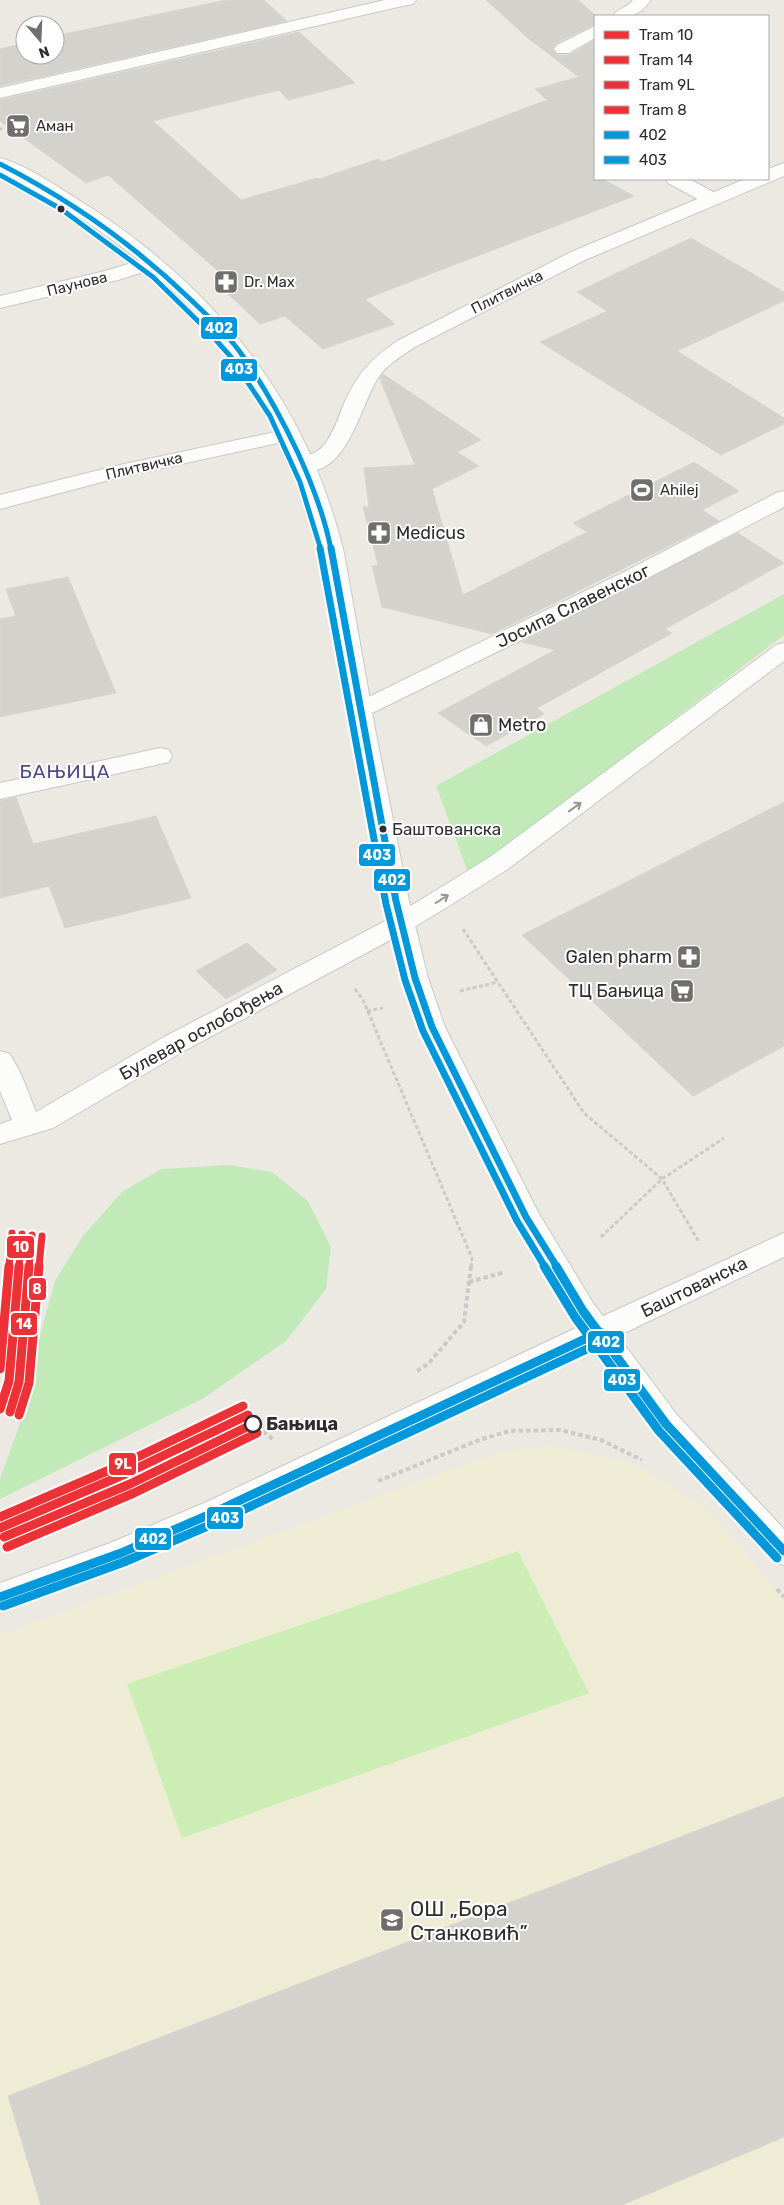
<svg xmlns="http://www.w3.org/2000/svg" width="784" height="2205" font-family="Rubik,sans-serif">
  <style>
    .education { fill: #efecd6 }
    .green { fill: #c1eab8 }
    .pitch { fill: #cceeb5 }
    .building { fill: #d4d2cd; stroke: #d6d5ce }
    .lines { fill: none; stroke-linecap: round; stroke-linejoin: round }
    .service-casing { stroke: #c8c8c7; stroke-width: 2 }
    .minor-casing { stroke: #c8c8c7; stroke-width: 2 }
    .tertiary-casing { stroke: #c8c8c7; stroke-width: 2 }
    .path-far2 { stroke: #cacac9; stroke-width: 2.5; stroke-dasharray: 2.5 2; stroke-linecap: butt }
    .path-far1 { stroke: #cacac9; stroke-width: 3; stroke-dasharray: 4 2.5; stroke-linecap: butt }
    .path { stroke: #cacac9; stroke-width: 4; stroke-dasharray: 4.5 3; stroke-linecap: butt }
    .service { fill: #fcfcfb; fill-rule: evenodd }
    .minor { fill: #fcfcfb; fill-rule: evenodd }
    .tertiary { fill: #fcfcfb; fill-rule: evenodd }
    .bus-1-far2-casing { stroke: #fff; stroke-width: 8 }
    .bus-1-far1-casing { stroke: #fff; stroke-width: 11 }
    .bus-1-casing { stroke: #fff; stroke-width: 13 }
    .bus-2-far2-casing { stroke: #fff; stroke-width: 8 }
    .bus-2-far1-casing { stroke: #fff; stroke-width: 11 }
    .bus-2-casing { stroke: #fff; stroke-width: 13 }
    .bus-1-far2 { stroke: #0098da; stroke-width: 5 }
    .bus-1-far1 { stroke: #0098da; stroke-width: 7 }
    .bus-1 { stroke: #0098da; stroke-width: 9 }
    .bus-2-far2 { stroke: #0098da; stroke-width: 5 }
    .bus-2-far1 { stroke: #0098da; stroke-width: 7 }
    .bus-2 { stroke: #0098da; stroke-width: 9 }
    .tram-1-far1-casing { stroke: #fff; stroke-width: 11 }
    .tram-1-casing { stroke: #fff; stroke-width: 13 }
    .tram-2-far1-casing { stroke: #fff; stroke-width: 11 }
    .tram-2-casing { stroke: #fff; stroke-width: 13 }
    .tram-3-far1-casing { stroke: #fff; stroke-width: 11 }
    .tram-3-casing { stroke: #fff; stroke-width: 13 }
    .tram-4-far1-casing { stroke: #fff; stroke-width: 11 }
    .tram-4-casing { stroke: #fff; stroke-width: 13 }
    .tram-1-far1 { stroke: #ed3237; stroke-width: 7 }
    .tram-1 { stroke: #ed3237; stroke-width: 9 }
    .tram-2-far1 { stroke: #ed3237; stroke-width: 7 }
    .tram-2 { stroke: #ed3237; stroke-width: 9 }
    .tram-3-far1 { stroke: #ed3237; stroke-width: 7 }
    .tram-3 { stroke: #ed3237; stroke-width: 9 }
    .tram-4-far1 { stroke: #ed3237; stroke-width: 7 }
    .tram-4 { stroke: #ed3237; stroke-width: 9 }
    .oneway { stroke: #949494 }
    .bus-dot { fill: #2d2d2d; stroke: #fff; stroke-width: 2 }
    .stop-dot { fill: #fff; stroke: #2d2d2d; stroke-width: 2.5 }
    .labels { text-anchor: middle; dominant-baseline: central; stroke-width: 4; stroke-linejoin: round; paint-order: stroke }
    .far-poi-label { font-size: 15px; fill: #2d2d2d; stroke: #fff; text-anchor: start }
    .far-street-label { font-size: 15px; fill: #2d2d2d; stroke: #fff }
    .bus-label { font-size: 17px; fill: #2d2d2d; stroke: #fff; text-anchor: start }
    .poi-label { font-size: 18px; fill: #2d2d2d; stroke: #fff; text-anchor: start }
    .street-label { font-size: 18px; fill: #2d2d2d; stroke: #fff }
    .stop-label { font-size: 18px; font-weight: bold; fill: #2d2d2d; stroke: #fff; text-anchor: start }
    .neighbourhood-label { font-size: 19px; letter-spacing: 1px; fill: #4b4882; stroke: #fff }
    .near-poi-label { font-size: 21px; fill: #2d2d2d; stroke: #fff; text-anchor: start }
    .line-badge { stroke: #fff; stroke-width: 2 }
    .badge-label { font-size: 14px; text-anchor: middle; font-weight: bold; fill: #fff }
  </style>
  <rect width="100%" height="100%" fill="#ebe9e2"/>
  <path class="education" d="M548 1446 631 1462 706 1508 784 1599V2205H0V1635L503 1451Z"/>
  <g class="green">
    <path d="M784 594V635L469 875 436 786Z"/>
    <path d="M229 1165 272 1172 308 1201 331 1247 326 1289 286 1341 204 1398 0 1499V1478L27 1405 36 1350 55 1281 82 1237 122 1192 161 1169Z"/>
  </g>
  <path class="pitch" d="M518 1551 589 1693 182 1838 127 1684Z"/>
  <g class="building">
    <path d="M226 0H264L287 21 0 86V49L25 43V55H55V36Z"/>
    <path d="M486 0H578L595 15V24L556 43 552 49 557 55H569L595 40V179H602L634 196 365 299 395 324 323 349 285 316 260 324 214 281 225 277 108 175 86 183 0 121V100L299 32 355 83 288 100 279 90 153 121 241 200 317 178 319 179 378 159 383 162 547 100 535 89 579 77 529 39Z"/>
    <path d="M691 238 784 292V301L677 351 784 418V424L721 455 540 342 607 311 577 292Z"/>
    <path d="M383 374 481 440 457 452 479 466 432 489 463 595 587 532 573 523 694 462 739 491 702 510 719 521 492 634 382 607 372 566 378 565 363 507H369L364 468 415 465 380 379Z"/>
    <path d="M738 533 784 563 665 629 672 633 537 708 544 714 486 746 438 713 555 650 522 642Z"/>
    <path d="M68 577 116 693 0 717V619L16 616 6 589Z"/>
    <path d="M16 797 33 844 156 816 191 898 65 928 49 886 0 898V801Z"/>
    <path d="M784 802V1046L693 1096 522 935Z"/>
    <path d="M247 943 277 970 226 999 196 971Z"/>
    <path d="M784 1797V2137L622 2205H41L8 2096Z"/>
  </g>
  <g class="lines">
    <defs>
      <g id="service">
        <path d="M633 0H651C638 17 633 16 613 16 617 9 628 7 633 0Z"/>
        <path d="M595 26V38L569 53H557L554 49 557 45Z"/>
        <path d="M666 179H689L719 195 721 199 719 203 712 205 705 203 668 183Z"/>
        <path d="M152 257 159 259 162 263 159 267 118 280 0 308V296L105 271Z"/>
        <path d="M784 643V661L508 869 449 906 409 930 184 1051 53 1128 0 1144V1124L12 1120 0 1091V1051L10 1054 21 1074 36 1112 164 1037 391 918 490 857 776 645Z"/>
        <path d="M160 748 169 750 172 756 169 762 0 799V783Z"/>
      </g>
      <g id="minor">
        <path d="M385 0H416L413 4 407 5 0 98V88Z"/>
        <path d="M784 163V176L585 260 413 348C401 357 386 365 378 378 359 407 347 482 297 470L294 465C301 455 316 456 325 444 333 433 338 419 343 406 357 374 370 359 399 340L571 252 745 179H768V169Z"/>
        <path d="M289 429 296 431 300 435 296 439 117 478 0 509V495L115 466Z"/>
        <path d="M784 491V507L640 582 368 715 360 718 352 715 348 710 352 705 624 572 776 493Z"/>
      </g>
      <path id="tertiary" d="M0 158C28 165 65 192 90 207 219 292 307 402 344 553L376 734 409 901 428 978 445 1027 538 1212 593 1303 603 1316 784 1233V1257L618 1336 677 1415 784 1529V1565L773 1561 655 1433 593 1347 226 1521 132 1563 0 1611V1583L110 1543 204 1503 578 1327 512 1217 419 1027 402 978 383 901 352 734 322 553C307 490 281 426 244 372 185 286 93 219 0 171Z"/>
    </defs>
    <use href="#service" class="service-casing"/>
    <use href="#minor" class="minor-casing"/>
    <use href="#tertiary" class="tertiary-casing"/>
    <path class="path-far2" d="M0 128 3 131"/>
    <g class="path-far1">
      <path d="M463 929 584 1113 662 1179 699 1242"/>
      <path d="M355 989 363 1000 472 1258 471 1267"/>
      <path d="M460 991 498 982"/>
      <path d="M367 1011 383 1008"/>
      <path d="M601 1237 662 1179 724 1138"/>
    </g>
    <g class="path">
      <path d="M469 1282 505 1272"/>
      <path d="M417 1371 428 1364 464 1322 471 1266"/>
      <path d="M257 1427 274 1440"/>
      <path d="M378 1481 479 1440 509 1431 560 1430 601 1440 642 1460"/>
      <path d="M6 1538 9 1552"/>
      <path d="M777 1589 784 1597"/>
    </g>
    <use href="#service" class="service"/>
    <use href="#minor" class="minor"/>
    <use href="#tertiary" class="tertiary"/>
    <defs>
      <path id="bus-1-far2" d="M0 164C70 200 134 245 190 299 208 316 225 332 240 352 263 384 281 417 298 453 312 484 325 517 331 550"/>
      <path id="bus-1-far1" d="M331 548 396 901 415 978 432 1027 526 1217 557 1267"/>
      <g id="bus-1">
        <path d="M556 1266 583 1311 666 1424 784 1551"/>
        <path d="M0 1597 121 1553 215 1512 600 1332"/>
      </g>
      <path id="bus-2-far2" d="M0 175 61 209 153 277 207 330 231 357 270 416 300 482 321 550"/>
      <path id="bus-2-far1" d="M320 548 386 904 405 980 423 1031 517 1221 545 1267"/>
      <g id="bus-2">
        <path d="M544 1266 575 1317 659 1431 777 1558"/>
        <path d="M3 1606 124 1562 219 1521 604 1341"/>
      </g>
    </defs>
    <use href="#bus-1-far2" class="bus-1-far2-casing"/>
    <use href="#bus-1-far1" class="bus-1-far1-casing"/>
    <use href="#bus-1" class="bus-1-casing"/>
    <use href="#bus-2-far2" class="bus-2-far2-casing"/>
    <use href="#bus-2-far1" class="bus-2-far1-casing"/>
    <use href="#bus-2" class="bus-2-casing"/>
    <use href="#bus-1-far2" class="bus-1-far2"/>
    <use href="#bus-1-far1" class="bus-1-far1"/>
    <use href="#bus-1" class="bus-1"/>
    <use href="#bus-2-far2" class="bus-2-far2"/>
    <use href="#bus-2-far1" class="bus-2-far1"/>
    <use href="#bus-2" class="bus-2"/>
    <defs>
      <path id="tram-1-far1" d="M19 1267 22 1234"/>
      <g id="tram-1">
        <path d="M0 1409 9 1381 19 1266"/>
        <path d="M0 1528 125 1474 248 1415"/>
      </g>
      <path id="tram-2-far1" d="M29 1267 32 1235"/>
      <g id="tram-2">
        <path d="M10 1412 19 1382 29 1266"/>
        <path d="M4 1537 130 1484 253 1424"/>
      </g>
      <path id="tram-3-far1" d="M9 1267 12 1233"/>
      <g id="tram-3">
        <path d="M0 1369 9 1266"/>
        <path d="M0 1517 121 1465 243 1406"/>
      </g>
      <path id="tram-4-far1" d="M39 1267 42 1236"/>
      <g id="tram-4">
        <path d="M19 1415 29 1383 39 1266"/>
        <path d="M7 1547 134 1493 257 1433"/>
      </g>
    </defs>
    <use href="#tram-1-far1" class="tram-1-far1-casing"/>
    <use href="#tram-1" class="tram-1-casing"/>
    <use href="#tram-2-far1" class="tram-2-far1-casing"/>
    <use href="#tram-2" class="tram-2-casing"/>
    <use href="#tram-3-far1" class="tram-3-far1-casing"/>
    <use href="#tram-3" class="tram-3-casing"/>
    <use href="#tram-4-far1" class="tram-4-far1-casing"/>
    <use href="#tram-4" class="tram-4-casing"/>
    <use href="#tram-1-far1" class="tram-1-far1"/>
    <use href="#tram-1" class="tram-1"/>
    <use href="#tram-2-far1" class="tram-2-far1"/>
    <use href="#tram-2" class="tram-2"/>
    <use href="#tram-3-far1" class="tram-3-far1"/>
    <use href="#tram-3" class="tram-3"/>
    <use href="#tram-4-far1" class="tram-4-far1"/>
    <use href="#tram-4" class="tram-4"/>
  </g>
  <defs><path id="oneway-shaft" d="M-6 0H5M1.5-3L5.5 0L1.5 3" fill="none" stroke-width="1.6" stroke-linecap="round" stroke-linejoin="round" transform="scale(1.25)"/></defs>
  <g class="oneway">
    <use href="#oneway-shaft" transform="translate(575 807) rotate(-36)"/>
    <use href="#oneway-shaft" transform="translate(442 899) rotate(-32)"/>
  </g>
  <defs>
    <symbol id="supermarket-square" viewBox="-11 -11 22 22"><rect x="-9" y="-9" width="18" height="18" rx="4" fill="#706f6c" stroke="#fff"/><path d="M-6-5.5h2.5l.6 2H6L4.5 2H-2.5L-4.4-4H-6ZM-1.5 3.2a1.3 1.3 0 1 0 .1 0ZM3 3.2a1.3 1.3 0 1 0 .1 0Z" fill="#fff"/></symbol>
    <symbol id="pharmacy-square" viewBox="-11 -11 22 22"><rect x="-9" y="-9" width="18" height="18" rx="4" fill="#706f6c" stroke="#fff"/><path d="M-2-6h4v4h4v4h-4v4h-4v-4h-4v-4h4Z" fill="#fff"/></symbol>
    <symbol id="stadium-square" viewBox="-11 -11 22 22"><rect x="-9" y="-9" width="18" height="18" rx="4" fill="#706f6c" stroke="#fff"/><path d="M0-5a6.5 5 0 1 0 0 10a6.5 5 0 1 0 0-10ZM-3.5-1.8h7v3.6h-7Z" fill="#fff"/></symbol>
    <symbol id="shop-square" viewBox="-11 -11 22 22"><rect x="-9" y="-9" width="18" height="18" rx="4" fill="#706f6c" stroke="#fff"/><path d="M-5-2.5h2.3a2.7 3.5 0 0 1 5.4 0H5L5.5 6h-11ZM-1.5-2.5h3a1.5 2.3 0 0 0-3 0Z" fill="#fff"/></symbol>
    <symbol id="school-square" viewBox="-11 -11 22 22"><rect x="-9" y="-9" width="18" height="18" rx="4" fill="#706f6c" stroke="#fff"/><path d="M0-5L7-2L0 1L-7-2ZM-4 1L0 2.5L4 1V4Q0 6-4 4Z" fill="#fff"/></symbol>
  </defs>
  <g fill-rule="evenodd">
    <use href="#supermarket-square" x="4" y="112" width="28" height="28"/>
    <use href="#pharmacy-square" x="212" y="268" width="28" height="28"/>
    <use href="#stadium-square" x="628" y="476" width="28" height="28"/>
    <use href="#pharmacy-square" x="365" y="519" width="28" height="28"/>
    <use href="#shop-square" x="467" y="711" width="28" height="28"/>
    <use href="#pharmacy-square" x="675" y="943" width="28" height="28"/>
    <use href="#supermarket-square" x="668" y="977" width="28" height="28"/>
    <use href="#school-square" x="378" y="1906" width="28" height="28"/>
  </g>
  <g class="bus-dot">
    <circle cx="61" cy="209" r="4.5"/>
    <circle cx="383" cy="829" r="4.5"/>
  </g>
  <circle class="stop-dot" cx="253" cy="1424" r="8"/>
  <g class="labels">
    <g class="far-poi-label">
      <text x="36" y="126">Аман</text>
      <text x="244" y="282">Dr. Max</text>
      <text x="660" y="490">Ahilej</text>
    </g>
    <g class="far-street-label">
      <text transform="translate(77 284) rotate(-14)">Паунова</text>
      <text transform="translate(507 292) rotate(-27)">Плитвичка</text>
      <text transform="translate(144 466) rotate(-13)">Плитвичка</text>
    </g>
    <g class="bus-label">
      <text x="392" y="829">Баштованска</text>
    </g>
    <g class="poi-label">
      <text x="396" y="533">Medicus</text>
      <text x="498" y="725">Metro</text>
      <text x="672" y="957" text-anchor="end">Galen pharm</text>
      <text x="664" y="991" text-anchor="end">ТЦ Бањица</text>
    </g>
    <g class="street-label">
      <text transform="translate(573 606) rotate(-26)">Јосипа Славенског</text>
      <text transform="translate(201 1031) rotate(-29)">Булевар ослобођења</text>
      <text transform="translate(694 1287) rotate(-26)">Баштованска</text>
    </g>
    <g class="stop-label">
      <text x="266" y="1424">Бањица</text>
    </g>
    <g class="neighbourhood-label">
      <text x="65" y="771">БАЊИЦА</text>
    </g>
    <g class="near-poi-label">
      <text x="410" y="1908">ОШ „Бора<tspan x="410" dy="24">Станковић”</tspan></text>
    </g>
  </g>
  <g class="line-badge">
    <rect x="200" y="316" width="38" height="24" rx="5" fill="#0098da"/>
    <rect x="220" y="358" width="38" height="24" rx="5" fill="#0098da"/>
    <rect x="358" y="843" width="38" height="24" rx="5" fill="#0098da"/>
    <rect x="373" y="868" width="38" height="24" rx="5" fill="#0098da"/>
    <rect x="6" y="1235" width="29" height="24" rx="5" fill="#ed3237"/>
    <rect x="28" y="1277" width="19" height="24" rx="5" fill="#ed3237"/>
    <rect x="10" y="1312" width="28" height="24" rx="5" fill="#ed3237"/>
    <rect x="587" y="1330" width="38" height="24" rx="5" fill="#0098da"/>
    <rect x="603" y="1368" width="38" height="24" rx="5" fill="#0098da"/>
    <rect x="108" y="1452" width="29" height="24" rx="5" fill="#ed3237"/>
    <rect x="206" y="1506" width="38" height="24" rx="5" fill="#0098da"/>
    <rect x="134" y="1527" width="38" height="24" rx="5" fill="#0098da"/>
  </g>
  <g class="badge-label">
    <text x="219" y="333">402</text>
    <text x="239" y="374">403</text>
    <text x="377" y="860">403</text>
    <text x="392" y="885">402</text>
    <text x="21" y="1252">10</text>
    <text x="37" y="1294">8</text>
    <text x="24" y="1329">14</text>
    <text x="606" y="1347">402</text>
    <text x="622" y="1385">403</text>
    <text x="123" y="1469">9L</text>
    <text x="225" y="1523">403</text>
    <text x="153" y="1544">402</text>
  </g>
  <rect x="594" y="15" width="175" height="165" fill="#ffffff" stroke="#ababab"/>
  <rect x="604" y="31" width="25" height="8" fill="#ed3237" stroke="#ababab"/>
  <text x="639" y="40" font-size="15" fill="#2d2d2d">Tram 10</text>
  <rect x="604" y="56" width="25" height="8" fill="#ed3237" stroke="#ababab"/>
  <text x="639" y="65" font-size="15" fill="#2d2d2d">Tram 14</text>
  <rect x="604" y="81" width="25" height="8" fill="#ed3237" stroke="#ababab"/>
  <text x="639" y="90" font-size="15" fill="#2d2d2d">Tram 9L</text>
  <rect x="604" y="106" width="25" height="8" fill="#ed3237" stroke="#ababab"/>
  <text x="639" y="115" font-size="15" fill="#2d2d2d">Tram 8</text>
  <rect x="604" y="131" width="25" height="8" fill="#0098da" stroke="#ababab"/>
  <text x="639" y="140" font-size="15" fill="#2d2d2d">402</text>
  <rect x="604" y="156" width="25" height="8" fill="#0098da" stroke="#ababab"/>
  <text x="639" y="165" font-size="15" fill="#2d2d2d">403</text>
  <g transform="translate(40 40) rotate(161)"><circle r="24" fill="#ffffff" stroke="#ababab"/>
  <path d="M0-4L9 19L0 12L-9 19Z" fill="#706f6c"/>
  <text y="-8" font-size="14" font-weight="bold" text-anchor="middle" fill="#2d2d2d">N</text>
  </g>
</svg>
